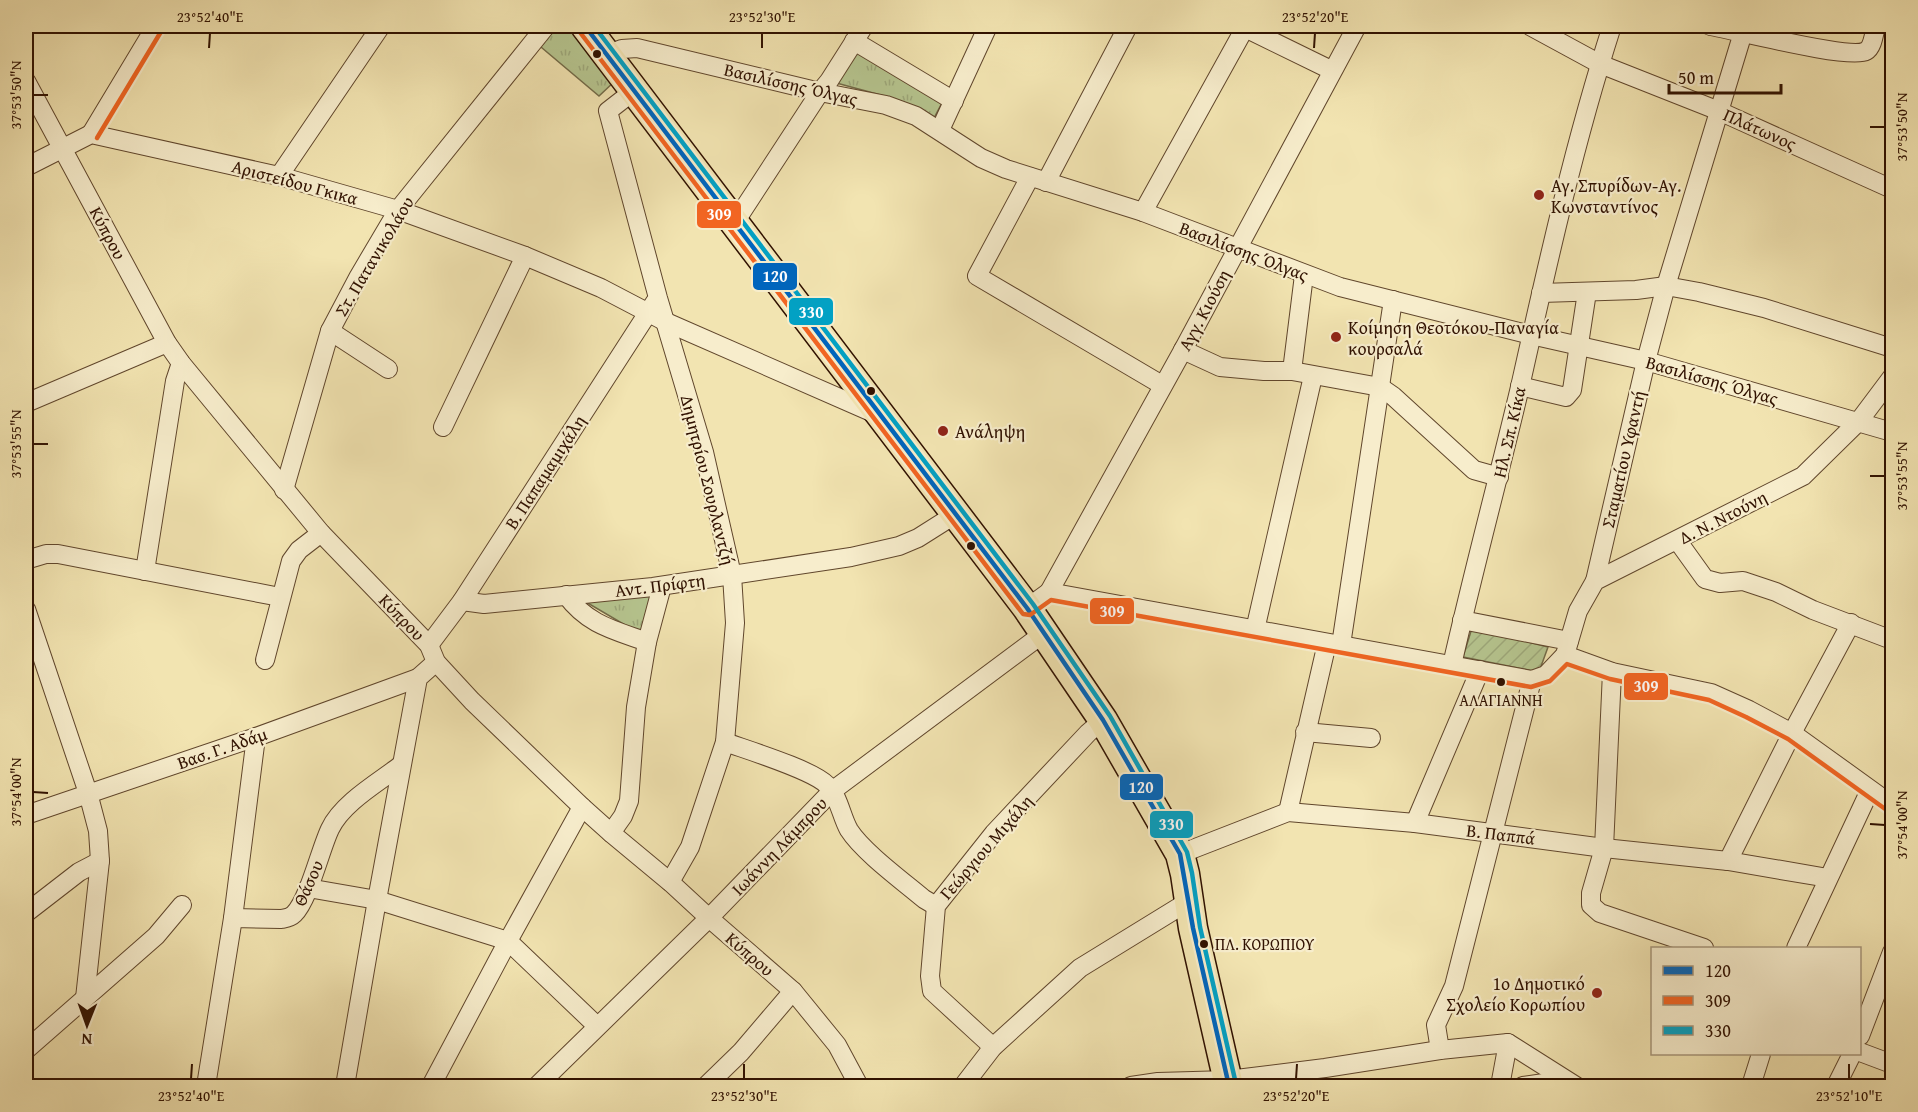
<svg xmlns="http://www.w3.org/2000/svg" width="1918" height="1112" font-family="'Gentium Book Plus',serif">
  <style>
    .park { fill: url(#park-tufts); stroke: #736b48; stroke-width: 1.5 }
    .garden { fill: url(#garden-furrows); stroke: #736b48; stroke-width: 1.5 }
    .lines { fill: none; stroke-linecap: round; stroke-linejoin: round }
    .street-casing { stroke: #60462c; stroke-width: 20 }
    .primary-casing { stroke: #301100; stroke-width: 31 }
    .street { stroke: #f7edcc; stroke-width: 18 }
    .primary { stroke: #f2e4b1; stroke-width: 28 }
    .bus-1-casing { stroke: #f7edcc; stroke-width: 9 }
    .bus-2-casing { stroke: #f7edcc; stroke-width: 9 }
    .bus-3-casing { stroke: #f7edcc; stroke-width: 9 }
    .bus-1 { stroke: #0065bd; stroke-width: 4.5 }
    .bus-2 { stroke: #f26522; stroke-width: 4.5 }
    .bus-3 { stroke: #02a1c4; stroke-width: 4.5 }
    .ticks { fill: none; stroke: #301100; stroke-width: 2 }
    .bus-dot { fill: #301100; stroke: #f7edcc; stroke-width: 2 }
    .poi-dot { fill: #8f2418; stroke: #f7edcc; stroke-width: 2 }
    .labels { text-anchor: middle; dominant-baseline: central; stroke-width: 4.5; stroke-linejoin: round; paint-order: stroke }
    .bus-label { font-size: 16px; fill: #301100; stroke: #f7edcc }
    .street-label { font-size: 18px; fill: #301100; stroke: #f7edcc }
    .poi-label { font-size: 18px; fill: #301100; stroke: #f7edcc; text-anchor: start }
    .line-badge { stroke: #f7edcc; stroke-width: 2 }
    .badge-label { font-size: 16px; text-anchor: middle; font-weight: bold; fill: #fff }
    .neatline { fill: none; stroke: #301100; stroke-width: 2 }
    .ticks-label { font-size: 15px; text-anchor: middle; fill: #301100 }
  </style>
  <defs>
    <pattern id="park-tufts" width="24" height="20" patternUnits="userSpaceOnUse" patternTransform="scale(1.5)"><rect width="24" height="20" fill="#b6c58f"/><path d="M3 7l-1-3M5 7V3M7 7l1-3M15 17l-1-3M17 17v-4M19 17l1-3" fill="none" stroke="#9da87a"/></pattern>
    <pattern id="garden-furrows" width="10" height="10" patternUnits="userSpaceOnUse" patternTransform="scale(1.5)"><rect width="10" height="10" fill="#b6c58f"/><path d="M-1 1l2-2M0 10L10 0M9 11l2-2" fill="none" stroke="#9da87a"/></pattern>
  </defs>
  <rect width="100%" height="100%" fill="#f2e4b1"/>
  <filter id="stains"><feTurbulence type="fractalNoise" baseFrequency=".00333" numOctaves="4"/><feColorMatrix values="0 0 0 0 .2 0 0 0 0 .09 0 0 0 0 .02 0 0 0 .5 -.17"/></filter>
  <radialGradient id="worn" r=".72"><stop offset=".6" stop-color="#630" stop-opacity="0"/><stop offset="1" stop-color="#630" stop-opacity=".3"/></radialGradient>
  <g class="park">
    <path d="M550 26H572L615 81 599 96 535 42Z"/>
    <path d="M854 41 945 97 933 120 888 97 829 81Z"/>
    <path d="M653 587 642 635 574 595Z"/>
  </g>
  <path class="garden" d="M1472 628 1548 647 1539 672 1463 657Z"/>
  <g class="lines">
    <defs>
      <g id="street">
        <path d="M1241 26 1331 70"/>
        <path d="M1530 26 1600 64 1719 111 1892 189"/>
        <path d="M1710 26C1735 30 1850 60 1866 51 1873 47 1874 33 1876 26"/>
        <path d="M854 41 954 101"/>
        <path d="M608 54 622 49 637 48 820 92 886 105 916 116 981 158 1006 169 1143 212 1340 287 1531 335 1646 361 1892 432"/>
        <path d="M26 81 167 343 181 363 321 533 429 645 436 662 472 701 582 807 611 833 670 882 709 918 793 991 837 1045 859 1086"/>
        <path d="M635 90 608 111 658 298 704 452 732 575 735 623 725 742 690 847 670 882"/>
        <path d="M940 130 988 26"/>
        <path d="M91 134 156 26"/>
        <path d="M26 167 91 134 279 176 398 210 525 256 601 288 666 322 876 414"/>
        <path d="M279 176 381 26"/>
        <path d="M1030 177 977 276 1162 385"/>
        <path d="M1046 182 1128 26"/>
        <path d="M1143 212 1246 26"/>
        <path d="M736 224 739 216 820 92 829 81 864 26"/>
        <path d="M1541 293 1636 290 1666 286 1699 292 1764 308 1892 348"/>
        <path d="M330 331 388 369"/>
        <path d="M1183 350 1220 367 1264 371H1292L1380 387 1393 396 1474 470 1499 477"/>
        <path d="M1292 371 1304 275"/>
        <path d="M1520 386 1566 397 1572 390 1587 292"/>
        <path d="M26 403 167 343"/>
        <path d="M443 427 525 256"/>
        <path d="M284 490 330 331 359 276 398 210 546 26"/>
        <path d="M1677 540 1705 579 1720 583 1743 581 1776 592 1813 610 1892 640"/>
        <path d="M26 560 46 554H58L280 597"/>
        <path d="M145 571 175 381 181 363"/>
        <path d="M1595 581 1646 361 1666 286 1745 26"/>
        <path d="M1049 592 1183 350 1357 26"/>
        <path d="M566 595C588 625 614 630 647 642"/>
        <path d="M462 601 484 604 653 587 851 557 899 546 918 538 956 514"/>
        <path d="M1027 608 1049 592 1532 680 1546 675 1565 655"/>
        <path d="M26 609 88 793 98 831 100 861 85 998"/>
        <path d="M1462 620 1569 641"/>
        <path d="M1255 630 1313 376"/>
        <path d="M429 645 462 601 655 302"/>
        <path d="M1341 645 1393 300"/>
        <path d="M1565 655 1578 611 1595 581 1803 476 1859 421 1892 377"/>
        <path d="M1565 655 1612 672 1711 693 1749 710 1792 733 1892 805"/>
        <path d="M265 660 291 561 299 550 321 533"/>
        <path d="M1452 665C1473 572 1498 480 1520 387 1547 266 1574 144 1612 26"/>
        <path d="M1612 672 1604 848 1591 893V905L1600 913 1704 948"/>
        <path d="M1305 732 1371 738"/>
        <path d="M725 742C747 750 813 770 827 785 839 796 841 816 849 830 863 852 904 882 924 899L936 906"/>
        <path d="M1288 812 1327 643"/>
        <path d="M26 815 256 737 418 678"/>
        <path d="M1415 823 1480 670"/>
        <path d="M611 833 623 816 629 801 636 707 647 642 662 586"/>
        <path d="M1180 854 1288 812 1415 823 1604 848 1728 861 1828 878"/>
        <path d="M1728 861 1792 733 1851 623"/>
        <path d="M308 888 377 900 508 941 597 1026"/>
        <path d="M26 913 79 872 100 861"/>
        <path d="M233 918 256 737"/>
        <path d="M1796 948 1870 790"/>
        <path d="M1860 1036 1892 952"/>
        <path d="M993 1047 932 991 930 976 936 906 994 833 1088 733 1103 720"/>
        <path d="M26 1050 156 936 182 905"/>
        <path d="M1440 1050 1436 1025 1454 986 1532 680"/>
        <path d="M1860 1052 1892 1064"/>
        <path d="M206 1086 233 918 281 919C286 918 290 918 294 914 309 899 320 850 330 829 342 803 379 782 401 765"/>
        <path d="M345 1086 377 900 418 678 436 662"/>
        <path d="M431 1086 508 941 582 807"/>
        <path d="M537 1086 709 918 832 791 1044 633"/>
        <path d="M706 1086 741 1052 793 991"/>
        <path d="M963 1086 993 1047 1080 968 1189 901"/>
        <path d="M1131 1086 1158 1082 1228 1080 1325 1068 1440 1050 1508 1043 1576 1086"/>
        <path d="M1500 1086 1508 1043"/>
        <path d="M1523 1086 1565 1080"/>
        <path d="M1751 1086 1761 1054"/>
        <path d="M1836 1086 1852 1054"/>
      </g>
      <path id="primary" d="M585 26 1027 608 1103 720 1180 854 1185 874 1193 928 1229 1086"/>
    </defs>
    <use href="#street" class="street-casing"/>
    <use href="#primary" class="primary-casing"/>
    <use href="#street" class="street"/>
    <use href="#primary" class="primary"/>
    <defs>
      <path id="bus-1" d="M585 26 1027 608 1103 720 1180 854 1193 928 1229 1086"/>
      <g id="bus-2">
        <path d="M579 31 1023 614 1030 615 1051 600 1531 687 1550 681 1567 664 1610 679 1709 700 1746 717 1788 739 1888 811"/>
        <path d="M97 138 162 30"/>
      </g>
      <path id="bus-3" d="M594 26 1033 604 1110 716 1187 852 1192 873 1200 927 1236 1084"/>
    </defs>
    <use href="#bus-1" class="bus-1-casing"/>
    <use href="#bus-2" class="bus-2-casing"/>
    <use href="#bus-3" class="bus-3-casing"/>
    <use href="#bus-1" class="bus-1"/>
    <use href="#bus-2" class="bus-2"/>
    <use href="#bus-3" class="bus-3"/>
  </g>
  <path class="ticks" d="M209 48 210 33M762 48V33M1314 48 1315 33M33 95H48M1870 127H1885M33 444H48M1870 476H1885M33 792 48 793M1870 824 1885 825M191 1079 192 1064M744 1079V1064M1296 1079 1297 1064M1849 1079V1064"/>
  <g class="bus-dot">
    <circle cx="597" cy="54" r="5"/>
    <circle cx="871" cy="391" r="5"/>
    <circle cx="971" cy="546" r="5"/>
    <circle cx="1501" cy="682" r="5"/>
    <circle cx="1204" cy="944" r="5"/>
  </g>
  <g class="poi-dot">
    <circle cx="1539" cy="195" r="6"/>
    <circle cx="1336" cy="337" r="6"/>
    <circle cx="943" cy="431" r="6"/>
    <circle cx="1597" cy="993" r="6"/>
  </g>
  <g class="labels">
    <g class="bus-label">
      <text x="1501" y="700">ΑΛΑΓΙΑΝΝΗ</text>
      <text x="1215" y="944" text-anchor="start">ΠΛ. ΚΟΡΩΠΙΟΥ</text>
    </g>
    <g class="street-label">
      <text transform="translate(791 84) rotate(13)">Βασιλίσσης Όλγας</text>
      <text transform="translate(1760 129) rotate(24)">Πλάτωνος</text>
      <text transform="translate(295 182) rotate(15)">Αριστείδου Γκικα</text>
      <text transform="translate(108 233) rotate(62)">Κύπρου</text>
      <text transform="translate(1244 251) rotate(21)">Βασιλίσσης Όλγας</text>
      <text transform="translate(374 256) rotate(-59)">Στ. Πατανικολάου</text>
      <text transform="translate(1204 310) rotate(-62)">Αγγ. Κιούση</text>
      <text transform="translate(1712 380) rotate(16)">Βασιλίσσης Όλγας</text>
      <text transform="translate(1509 432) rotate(-77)">Ηλ. Σπ. Κίκα</text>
      <text transform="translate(1623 459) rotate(-77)">Σταματίου Υφαντή</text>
      <text transform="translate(545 472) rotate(-57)">Β. Παπαμαμιχάλη</text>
      <text transform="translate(708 480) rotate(76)">Δημητρίου Σουρλαντζή</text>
      <text transform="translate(1723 517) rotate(-27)">Δ. Ν. Ντούνη</text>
      <text transform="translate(660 585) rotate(-7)">Αντ. Πρίφτη</text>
      <text transform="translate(402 617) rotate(46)">Κύπρου</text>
      <text transform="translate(222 748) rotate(-19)">Βασ. Γ. Αδάμ</text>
      <text transform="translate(1501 834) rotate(7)">Β. Παππά</text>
      <text transform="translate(779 846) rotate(-46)">Ιωάννη Λάμπρου</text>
      <text transform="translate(986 847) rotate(-49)">Γεώργιου Μιχάλη</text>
      <text transform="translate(308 883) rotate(-66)">Θάσου</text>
      <text transform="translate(750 954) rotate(41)">Κύπρου</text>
    </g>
    <g class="poi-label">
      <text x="1551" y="185">Αγ. Σπυρίδων-Αγ.<tspan x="1551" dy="21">Κωνσταντίνος</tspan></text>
      <text x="1348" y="327">Κοίμηση Θεοτόκου-Παναγία<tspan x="1348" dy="21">κουρσαλά</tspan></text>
      <text x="955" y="431">Ανάληψη</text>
      <text x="1585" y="983" text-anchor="end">1ο Δημοτικό<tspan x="1585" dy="21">Σχολείο Κορωπίου</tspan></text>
    </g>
  </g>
  <g class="line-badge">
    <rect x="696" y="200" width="46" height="29" rx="6" fill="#f26522"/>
    <rect x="752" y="262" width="46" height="29" rx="6" fill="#0065bd"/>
    <rect x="788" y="297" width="46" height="29" rx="6" fill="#02a1c4"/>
    <rect x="1089" y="597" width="46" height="28" rx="6" fill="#f26522"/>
    <rect x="1623" y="672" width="46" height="29" rx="6" fill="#f26522"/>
    <rect x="1119" y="773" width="45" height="28" rx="6" fill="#0065bd"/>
    <rect x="1149" y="810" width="45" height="29" rx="6" fill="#02a1c4"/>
  </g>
  <g class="badge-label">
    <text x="719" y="220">309</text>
    <text x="775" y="282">120</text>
    <text x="811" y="318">330</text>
    <text x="1112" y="617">309</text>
    <text x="1646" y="692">309</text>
    <text x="1141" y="793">120</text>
    <text x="1171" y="830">330</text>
  </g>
  <rect width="1918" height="1112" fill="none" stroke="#f2e4b1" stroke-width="66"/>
  <rect x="1651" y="947" width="210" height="108" fill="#f7edcc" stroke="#a7957a" stroke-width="1.5"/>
  <rect x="1663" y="966" width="30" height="9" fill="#0065bd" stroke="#a7957a" stroke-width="1.5"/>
  <text x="1705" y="977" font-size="18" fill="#301100">120</text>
  <rect x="1663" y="996" width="30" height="9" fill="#f26522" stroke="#a7957a" stroke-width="1.5"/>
  <text x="1705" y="1007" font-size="18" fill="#301100">309</text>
  <rect x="1663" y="1026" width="30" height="9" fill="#02a1c4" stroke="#a7957a" stroke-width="1.5"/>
  <text x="1705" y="1037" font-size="18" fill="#301100">330</text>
  <g transform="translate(87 1025) rotate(181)" stroke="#f7edcc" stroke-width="4.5" paint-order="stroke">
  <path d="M0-4.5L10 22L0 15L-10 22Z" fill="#301100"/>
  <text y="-9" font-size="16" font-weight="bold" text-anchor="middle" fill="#301100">N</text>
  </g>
  <path d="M1669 84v9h112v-9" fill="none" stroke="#301100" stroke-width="3"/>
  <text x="1678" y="84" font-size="18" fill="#301100" stroke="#f7edcc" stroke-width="4.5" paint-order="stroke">50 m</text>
  <rect x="33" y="33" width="1852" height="1046" class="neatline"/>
  <g class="ticks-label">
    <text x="210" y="22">23°52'40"E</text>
    <text x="762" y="22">23°52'30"E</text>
    <text x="1315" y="22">23°52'20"E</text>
    <text transform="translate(16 95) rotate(-90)" y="5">37°53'50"N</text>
    <text transform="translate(1902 127) rotate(-90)" y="5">37°53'50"N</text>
    <text transform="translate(16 444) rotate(-90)" y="5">37°53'55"N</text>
    <text transform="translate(1902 476) rotate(-90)" y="5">37°53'55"N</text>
    <text transform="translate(16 792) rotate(-90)" y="5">37°54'00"N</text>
    <text transform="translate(1902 825) rotate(-90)" y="5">37°54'00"N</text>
    <text x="191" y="1101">23°52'40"E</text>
    <text x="744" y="1101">23°52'30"E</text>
    <text x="1296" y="1101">23°52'20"E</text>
    <text x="1849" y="1101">23°52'10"E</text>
  </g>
  <rect width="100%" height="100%" filter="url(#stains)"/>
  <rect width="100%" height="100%" fill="url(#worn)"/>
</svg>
